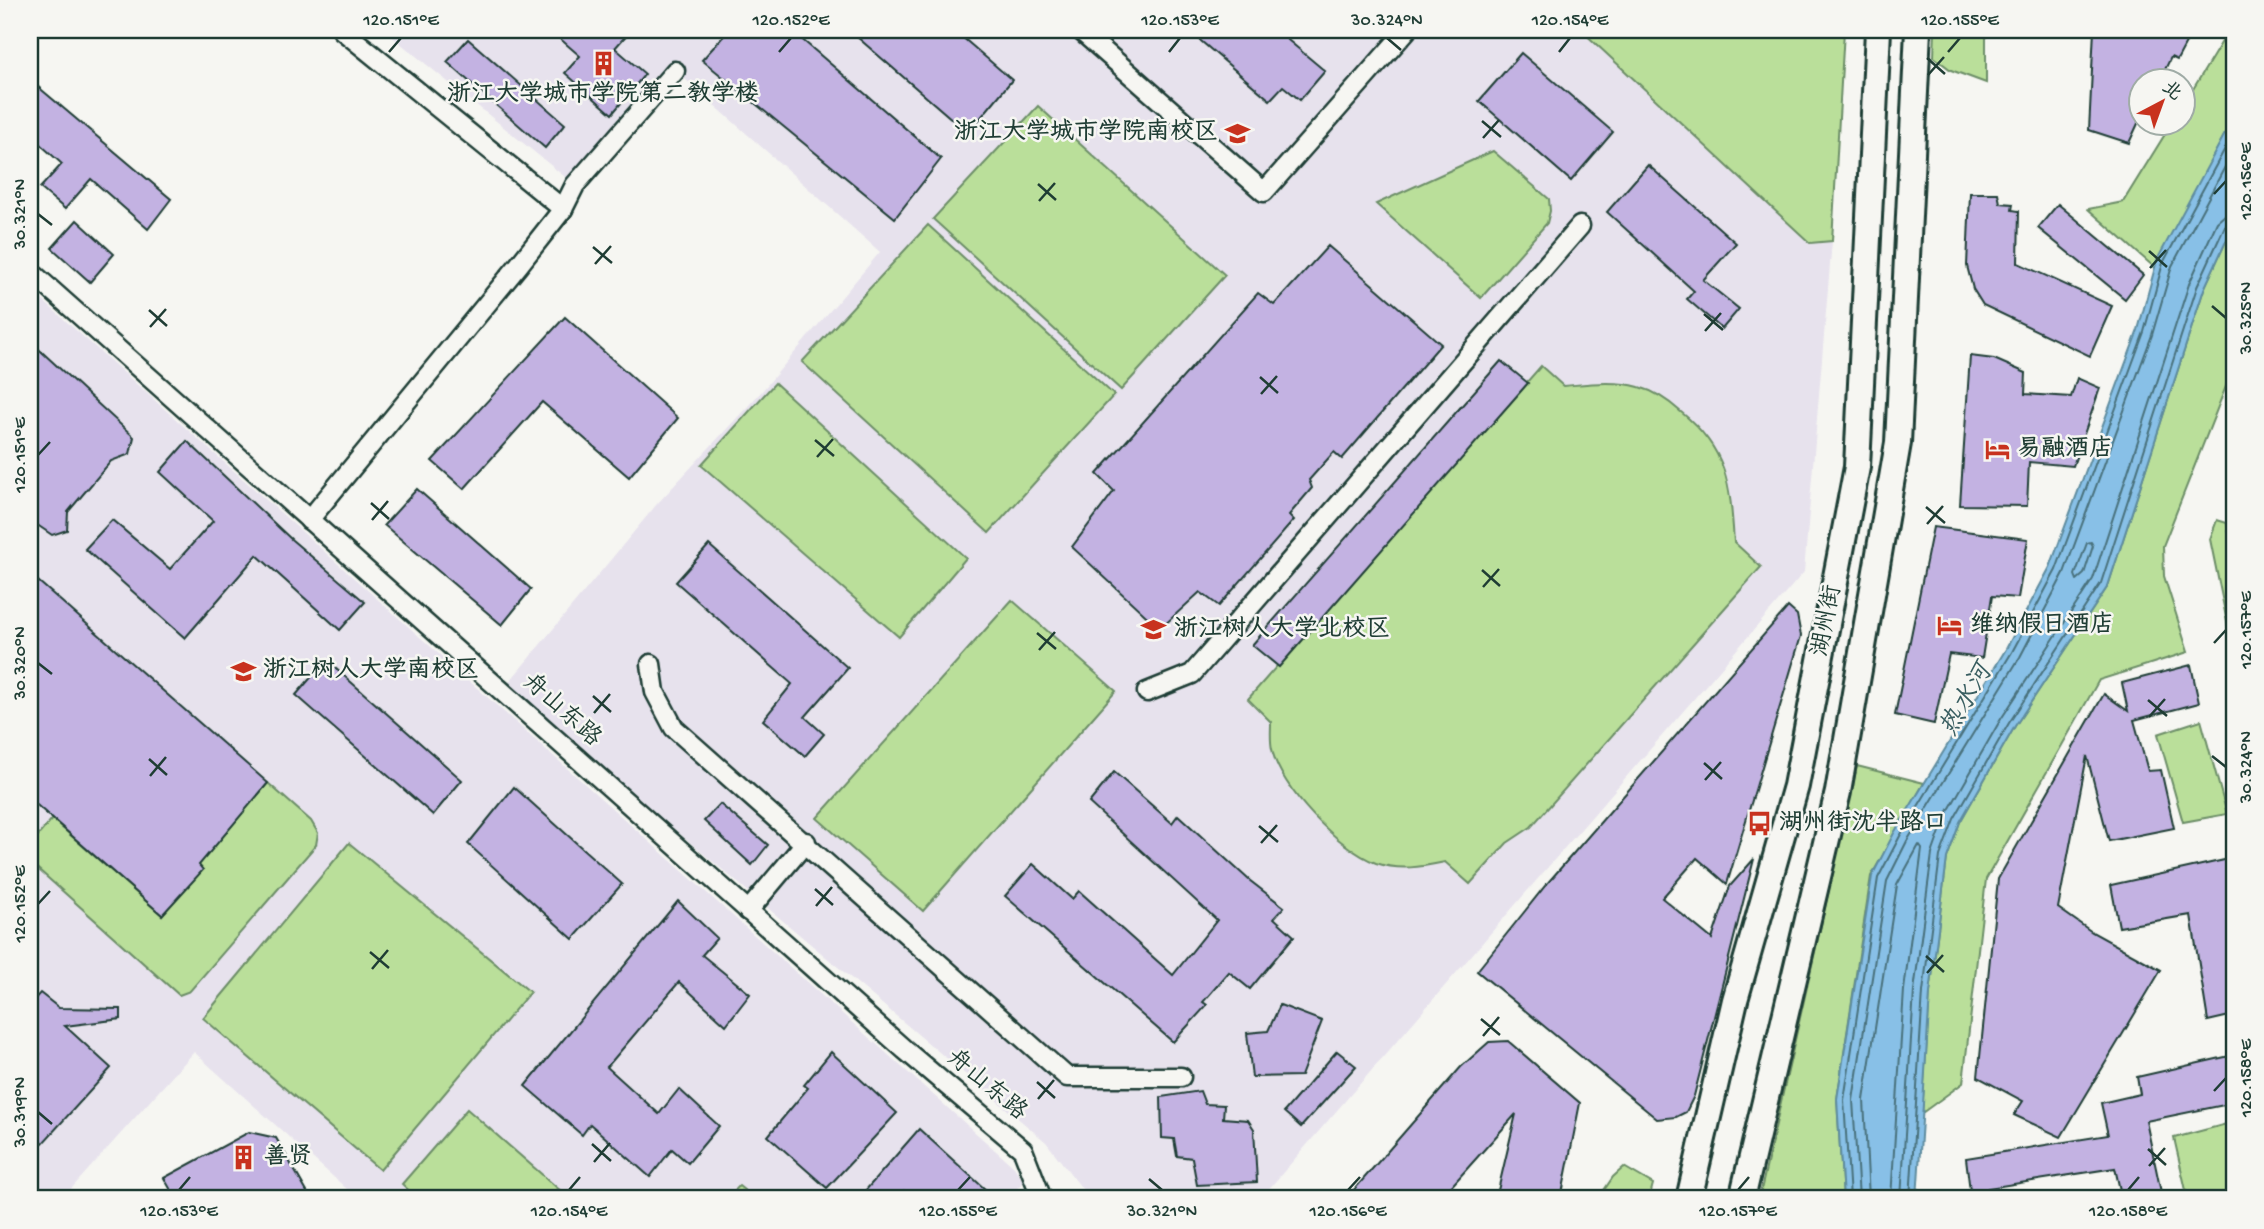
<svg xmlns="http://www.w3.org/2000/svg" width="2264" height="1229" font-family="'Gochi Hand','LXGW WenKai TC',sans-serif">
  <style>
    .built { fill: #e7e2ed }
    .green { fill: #badf9a; stroke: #6c8e67; stroke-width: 2 }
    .water { fill: #88c0e7; stroke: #5e8c9f; stroke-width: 2 }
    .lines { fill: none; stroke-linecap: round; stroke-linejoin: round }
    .shore { stroke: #49717c; stroke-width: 2 }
    .building { fill: #c3b2e2; stroke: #1f3d34; stroke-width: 2 }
    .minor-casing { stroke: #1f3d34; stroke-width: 23 }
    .secondary-casing { stroke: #1f3d34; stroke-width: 30 }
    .minor { stroke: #f6f6f2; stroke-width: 18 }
    .secondary { stroke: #f6f6f2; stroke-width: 24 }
    .ticks { fill: none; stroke: #1f3d34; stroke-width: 2.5 }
    .labels { text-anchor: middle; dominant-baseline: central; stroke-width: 5; stroke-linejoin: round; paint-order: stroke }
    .poi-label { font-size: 24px; font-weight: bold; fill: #1f3d34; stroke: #f6f6f2; text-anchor: start }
    .street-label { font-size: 24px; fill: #1f3d34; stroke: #f6f6f2 }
    .water-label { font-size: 26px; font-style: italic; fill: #395e61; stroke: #f6f6f2 }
    .neatline { fill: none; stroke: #1f3d34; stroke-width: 2.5 }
    .ticks-label { font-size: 18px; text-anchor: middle; fill: #1f3d34 }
  </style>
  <rect width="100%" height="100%" fill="#f6f6f2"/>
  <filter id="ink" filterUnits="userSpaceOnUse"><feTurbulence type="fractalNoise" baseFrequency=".0143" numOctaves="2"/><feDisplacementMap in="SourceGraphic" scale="14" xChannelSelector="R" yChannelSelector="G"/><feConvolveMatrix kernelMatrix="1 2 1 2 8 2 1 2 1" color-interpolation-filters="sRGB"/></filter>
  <g filter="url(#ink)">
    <g class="built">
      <path d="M384 30H1581L1810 243 1832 241 1804 572 1260 1199H1090L1046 1142 505 687 657 504 762 391 880 252 676 71 575 185Z"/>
      <path d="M30 289 1014 1167 1024 1181 1007 1199H358L194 1052 62 1199H30Z"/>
    </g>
    <g class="green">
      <path d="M1581 30H1844L1832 241 1810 243Z"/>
      <path d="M1935 30H1986V83L1951 70 1934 57Z"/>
      <path d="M2229 30H2234V117L2155 268 2088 209 2123 202 2172 123 2184 122V104Z"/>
      <path d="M1038 106 1225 275 1121 390 933 219Z"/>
      <path d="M1493 151 1549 199 1550 211 1547 223 1481 298 1376 204Z"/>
      <path d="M2234 224V366L2163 546 2164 576 2188 652 2099 680 1986 879 1963 1083 1922 1113 1930 993 1947 858 1960 822 2015 726 2108 586 2204 289Z"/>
      <path d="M928 225 1114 395 989 533 802 362Z"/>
      <path d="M1541 366 1563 386C1587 384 1615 380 1639 387 1654 391 1670 402 1681 412 1728 450 1730 484 1734 542L1761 567 1531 827 1507 843 1470 884 1445 862C1421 867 1400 871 1376 863 1340 850 1279 787 1272 749 1270 741 1271 731 1271 722L1248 699Z"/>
      <path d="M775 383 966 558 899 637 701 465Z"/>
      <path d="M2217 520 2227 523 2234 558V656L2210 539Z"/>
      <path d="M1012 600 1116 691 923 911 817 818Z"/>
      <path d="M2201 720 2227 814 2183 822 2158 734Z"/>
      <path d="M1857 766 1924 783 1871 876 1837 1099 1843 1199H1759Z"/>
      <path d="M268 783 311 821 318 833 316 845 190 991 179 995 30 862V845L52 819 162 915 202 870 192 857 214 847Z"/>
      <path d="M349 843 530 992 380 1170 203 1018Z"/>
      <path d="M467 1109 570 1199H418L402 1184Z"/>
      <path d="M2234 1122V1191L2188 1199 2174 1138Z"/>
      <path d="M1624 1167 1653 1184 1649 1199H1598L1613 1177Z"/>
      <path d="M739 1186 755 1199H727Z"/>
    </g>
    <path class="water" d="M2234 117V224L2204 289 2108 586 2015 726 1960 822 1947 858 1930 993 1917 1199H1843L1837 1099 1872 876 1894 833 2006 649 2050 567 2138 330 2157 260Z"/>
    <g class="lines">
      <g class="shore">
        <path d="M2091 542 2093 546 2084 574 2077 580 2075 575 2087 543Z"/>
        <path d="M1850 1199 1844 1100 1878 878 1900 836 2012 652 2056 570 2144 332 2163 263 2234 132"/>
        <path d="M1859 1199 1853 1100 1887 881 1907 841 2020 657 2064 573 2152 335 2172 266 2234 150"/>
        <path d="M1869 1199 1864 1100 1897 885 1919 845 1922 849 1904 990 1891 1199"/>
        <path d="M1901 1199 1914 991 1932 854 1946 815 2001 719 2093 579 2189 284 2217 222 2225 215 2234 213"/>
        <path d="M1910 1199 1923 992 1940 856 1954 819 2009 723 2101 583 2197 287 2225 226 2234 222"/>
      </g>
    </g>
    <g class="building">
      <path d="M550 30H631L615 48 645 74 612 114 565 73 580 56Z"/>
      <path d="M729 30H791L941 159 895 218 702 60Z"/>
      <path d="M849 30H954L1012 80 968 133Z"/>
      <path d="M1188 30H1276L1325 71 1300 100 1283 86 1270 100Z"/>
      <path d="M2094 30H2193L2177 60 2171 57 2160 80H2141V117L2129 143 2089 130Z"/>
      <path d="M468 39 565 124 545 148 447 62Z"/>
      <path d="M1521 53 1613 132 1571 181 1479 101Z"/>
      <path d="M30 80 171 199 148 229 91 179 65 209 40 188 62 164 30 135Z"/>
      <path d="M1648 165 1736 243 1703 280 1739 309 1722 329 1687 299 1694 291 1607 212Z"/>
      <path d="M1970 193H1998L2000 203 2013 204 2012 210 2019 211 2018 263 2112 306 2090 356 1983 305 1973 289 1967 266Z"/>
      <path d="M2058 204 2143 275 2125 299 2038 228Z"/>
      <path d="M77 220 114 254 90 282 52 248Z"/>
      <path d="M1328 246 1441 344 1342 459 1334 452 1309 480 1312 488 1289 515 1294 520 1219 606 1200 592 1160 629 1072 547 1114 491 1097 474 1258 293 1274 305Z"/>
      <path d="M565 317 678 418 629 477 542 402 464 489 432 461Z"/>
      <path d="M30 341 134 437 130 454 111 461 68 512 67 530 52 535 30 520Z"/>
      <path d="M1970 356 1994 359 2026 373 2025 394 2071 397 2077 378 2100 388 2073 466 2029 462 2027 506 1960 505Z"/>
      <path d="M1501 361 1528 383 1279 667 1252 645Z"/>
      <path d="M187 441 292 540 365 602 340 630 257 555 185 638 85 549 112 520 170 569 213 521 160 472Z"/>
      <path d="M417 489 531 589 502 625 384 525Z"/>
      <path d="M1933 527 2028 539 2018 598 1992 596 1982 658 1949 654 1934 724 1895 715Z"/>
      <path d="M709 545 848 668 805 717 824 734 805 756 763 720 792 684 676 582Z"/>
      <path d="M30 574 268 783 199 865 203 870 162 915 30 799Z"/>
      <path d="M1788 607 1797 615 1801 636 1727 884 1697 858 1662 898 1712 939 1730 886 1754 859 1694 1096 1686 1112 1676 1117 1657 1119 1477 971 1545 886Z"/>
      <path d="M326 660 462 780 433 815 296 695Z"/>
      <path d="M2191 665 2199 703 2134 720 2148 771 2161 770 2174 828 2109 841 2087 756 2058 908 2092 932 2161 970 2061 1137 2014 1115 2023 1101 1978 1077 1998 879 2104 694 2128 711 2122 683Z"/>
      <path d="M1114 772 1172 823 1178 815 1249 880 1284 907 1274 918 1294 936 1250 989 1229 972 1203 1002 1207 1005 1173 1042 1005 896 1033 864 1072 899 1079 891 1173 975 1217 920 1089 803Z"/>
      <path d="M514 787 622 884 573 939 468 844Z"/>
      <path d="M720 804 768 845 752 865 704 821Z"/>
      <path d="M2229 859 2234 885V1015L2208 1021 2191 915 2119 927 2111 885Z"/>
      <path d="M678 901 717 938 702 955 750 994 726 1025 679 982 607 1067 659 1114 679 1089 719 1126 688 1163 672 1149 650 1177 590 1124 582 1135 525 1086Z"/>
      <path d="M40 993 59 1008 121 1009V1019L65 1026 111 1068 43 1143 30 1133V1004Z"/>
      <path d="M1280 1005 1322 1021 1301 1076 1252 1077 1247 1033 1268 1031Z"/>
      <path d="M1508 1041 1580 1103 1561 1199H1496L1516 1114 1440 1199H1346L1461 1067 1489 1042Z"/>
      <path d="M1337 1051 1356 1066 1301 1127 1284 1112Z"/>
      <path d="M831 1052 897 1113 827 1188 768 1136 808 1088 804 1085Z"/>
      <path d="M2234 1055V1103L2146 1121 2162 1197 2122 1199 2115 1168 1988 1188 1990 1199H1971L1966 1158 2108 1135 2101 1103 2140 1094 2137 1077Z"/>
      <path d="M1200 1091 1205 1104 1224 1105 1223 1118 1248 1120 1254 1129 1257 1182 1197 1185 1192 1158 1177 1156 1174 1139 1162 1138 1161 1097Z"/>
      <path d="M919 1129 986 1190 977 1199H914L904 1191 897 1199H858Z"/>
      <path d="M249 1132 276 1138 311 1199H176L164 1178Z"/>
    </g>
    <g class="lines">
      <defs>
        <g id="minor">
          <path d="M342 30 563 209"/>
          <path d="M1080 30 1264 192 1407 30"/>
          <path d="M30 271 905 1050 1023 1150 1042 1199"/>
          <path d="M309 520 518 266 563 209 575 185 675 71"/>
          <path d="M651 664 655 692 674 728 1067 1077H1181"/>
          <path d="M1147 692 1192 674 1580 226"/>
          <path d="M748 911 806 842"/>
        </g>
        <g id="secondary">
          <path d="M1689 1199 1735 1000 1796 786 1857 467 1878 30"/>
          <path d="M1742 1199 1838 792 1898 443 1918 30"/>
        </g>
      </defs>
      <use href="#minor" class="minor-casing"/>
      <use href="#secondary" class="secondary-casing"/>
      <use href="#minor" class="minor"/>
      <use href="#secondary" class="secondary"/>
    </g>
  </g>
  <path class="ticks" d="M1387 38 1401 50M389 52 401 38M779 52 791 38M1169 52 1180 38M1559 52 1570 38M1948 52 1960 38M1927 58 1945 74M1928 75 1944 57M1482 121 1501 137M1483 138 1499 120M1038 184 1056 200M2214 194 2226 181M1039 201 1055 183M38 214 52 225M593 247 612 263M2149 251 2167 267M595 264 611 246M2150 268 2166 250M2212 306 2226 318M149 310 167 326M1704 314 1723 330M150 327 166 309M1705 331 1721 313M1260 377 1278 393M1261 394 1277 376M815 440 834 456M38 455 50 442M817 457 833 439M371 503 389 519M1926 507 1945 523M372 520 388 501M1927 524 1943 506M1482 570 1500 586M1483 587 1499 569M1037 633 1056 649M2214 643 2226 630M1039 650 1055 632M38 663 52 674M593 696 611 712M2148 700 2167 716M594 713 610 694M2149 717 2165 699M2212 756 2226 767M149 759 167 775M1704 763 1722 779M150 776 166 757M1705 780 1721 762M1259 826 1278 842M1261 843 1277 825M815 889 833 905M38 904 50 891M816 906 832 887M370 952 389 968M1926 956 1944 972M372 969 388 950M1927 973 1943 955M1481 1019 1500 1035M1483 1036 1499 1017M1037 1082 1055 1098M2214 1091 2226 1078M1038 1099 1054 1080M38 1112 52 1124M592 1144 611 1161M2148 1149 2166 1165M594 1162 610 1143M2149 1166 2165 1148M1149 1179 1162 1190M179 1190 190 1177M569 1190 580 1177M958 1190 970 1177M1348 1190 1360 1177M1738 1190 1749 1177M2128 1190 2139 1177"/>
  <defs>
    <symbol id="building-bare" viewBox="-9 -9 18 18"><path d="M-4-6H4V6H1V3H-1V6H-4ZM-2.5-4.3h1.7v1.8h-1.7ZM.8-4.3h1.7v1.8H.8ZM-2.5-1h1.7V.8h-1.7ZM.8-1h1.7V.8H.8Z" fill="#c8321e" stroke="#f6f6f2" stroke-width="2.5" paint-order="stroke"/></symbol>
    <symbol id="university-bare" viewBox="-9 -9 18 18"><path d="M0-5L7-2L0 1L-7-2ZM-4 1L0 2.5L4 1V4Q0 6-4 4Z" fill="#c8321e" stroke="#f6f6f2" stroke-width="2.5" paint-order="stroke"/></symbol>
    <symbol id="hotel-bare" viewBox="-9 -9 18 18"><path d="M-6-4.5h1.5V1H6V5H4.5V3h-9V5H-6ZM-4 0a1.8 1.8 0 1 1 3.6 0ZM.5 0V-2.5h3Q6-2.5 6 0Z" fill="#c8321e" stroke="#f6f6f2" stroke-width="2.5" paint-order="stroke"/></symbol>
    <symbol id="bus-bare" viewBox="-9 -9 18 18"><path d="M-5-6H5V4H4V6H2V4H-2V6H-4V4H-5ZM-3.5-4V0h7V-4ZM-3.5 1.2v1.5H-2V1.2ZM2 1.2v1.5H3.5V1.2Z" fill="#c8321e" stroke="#f6f6f2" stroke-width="2.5" paint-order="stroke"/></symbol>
  </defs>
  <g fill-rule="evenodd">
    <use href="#building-bare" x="586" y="46" width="35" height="35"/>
    <use href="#university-bare" x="1220" y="116" width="35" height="35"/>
    <use href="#hotel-bare" x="1980" y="432" width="35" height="35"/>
    <use href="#hotel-bare" x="1932" y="608" width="35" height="35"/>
    <use href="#university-bare" x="1136" y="612" width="35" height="35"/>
    <use href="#university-bare" x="226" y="654" width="35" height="35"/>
    <use href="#bus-bare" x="1742" y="806" width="35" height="35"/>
    <use href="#building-bare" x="226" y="1140" width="35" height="35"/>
  </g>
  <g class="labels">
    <g class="poi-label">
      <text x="603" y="95" text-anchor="middle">浙江大学城市学院第二教学楼</text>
      <text x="1218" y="133" text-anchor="end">浙江大学城市学院南校区</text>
      <text x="2017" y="450">易融酒店</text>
      <text x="1970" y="626">维纳假日酒店</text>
      <text x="1174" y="630">浙江树人大学北校区</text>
      <text x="263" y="671">浙江树人大学南校区</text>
      <text x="1779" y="824">湖州街沈半路口</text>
      <text x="264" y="1158">善贤</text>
    </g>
    <g class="street-label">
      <text transform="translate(1828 621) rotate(-79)">湖州街</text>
      <text transform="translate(561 711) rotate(42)">舟山东路</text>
      <text transform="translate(986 1086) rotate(40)">舟山东路</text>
    </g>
    <g class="water-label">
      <text transform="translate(1968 701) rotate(-60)">热水河</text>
    </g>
  </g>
  <rect width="2264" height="1229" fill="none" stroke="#f6f6f2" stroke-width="77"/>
  <g transform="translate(2162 102) rotate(41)"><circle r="33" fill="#f6f6f2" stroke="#a0aca6" stroke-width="2"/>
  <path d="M0-5L12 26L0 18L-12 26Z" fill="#c8321e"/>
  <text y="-10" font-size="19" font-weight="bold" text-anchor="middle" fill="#1f3d34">北</text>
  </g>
  <rect x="38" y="38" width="2188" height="1152" class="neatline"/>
  <g class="ticks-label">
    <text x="401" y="25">120.151°E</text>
    <text x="791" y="25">120.152°E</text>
    <text x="1180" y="25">120.153°E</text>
    <text x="1387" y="25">30.324°N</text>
    <text x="1570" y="25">120.154°E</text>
    <text x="1960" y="25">120.155°E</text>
    <text transform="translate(2245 181) rotate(-90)" y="6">120.156°E</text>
    <text transform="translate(19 214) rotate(-90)" y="6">30.321°N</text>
    <text transform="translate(2245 318) rotate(-90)" y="6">30.325°N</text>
    <text transform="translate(19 455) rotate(-90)" y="6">120.151°E</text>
    <text transform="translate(2245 630) rotate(-90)" y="6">120.157°E</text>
    <text transform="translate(19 663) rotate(-90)" y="6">30.320°N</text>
    <text transform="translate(2245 767) rotate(-90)" y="6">30.324°N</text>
    <text transform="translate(19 904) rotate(-90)" y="6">120.152°E</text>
    <text transform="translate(2245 1078) rotate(-90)" y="6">120.158°E</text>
    <text transform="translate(19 1112) rotate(-90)" y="6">30.319°N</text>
    <text x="179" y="1216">120.153°E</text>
    <text x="569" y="1216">120.154°E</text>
    <text x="958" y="1216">120.155°E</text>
    <text x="1162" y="1216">30.321°N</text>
    <text x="1348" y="1216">120.156°E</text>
    <text x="1738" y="1216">120.157°E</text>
    <text x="2128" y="1216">120.158°E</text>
  </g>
</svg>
